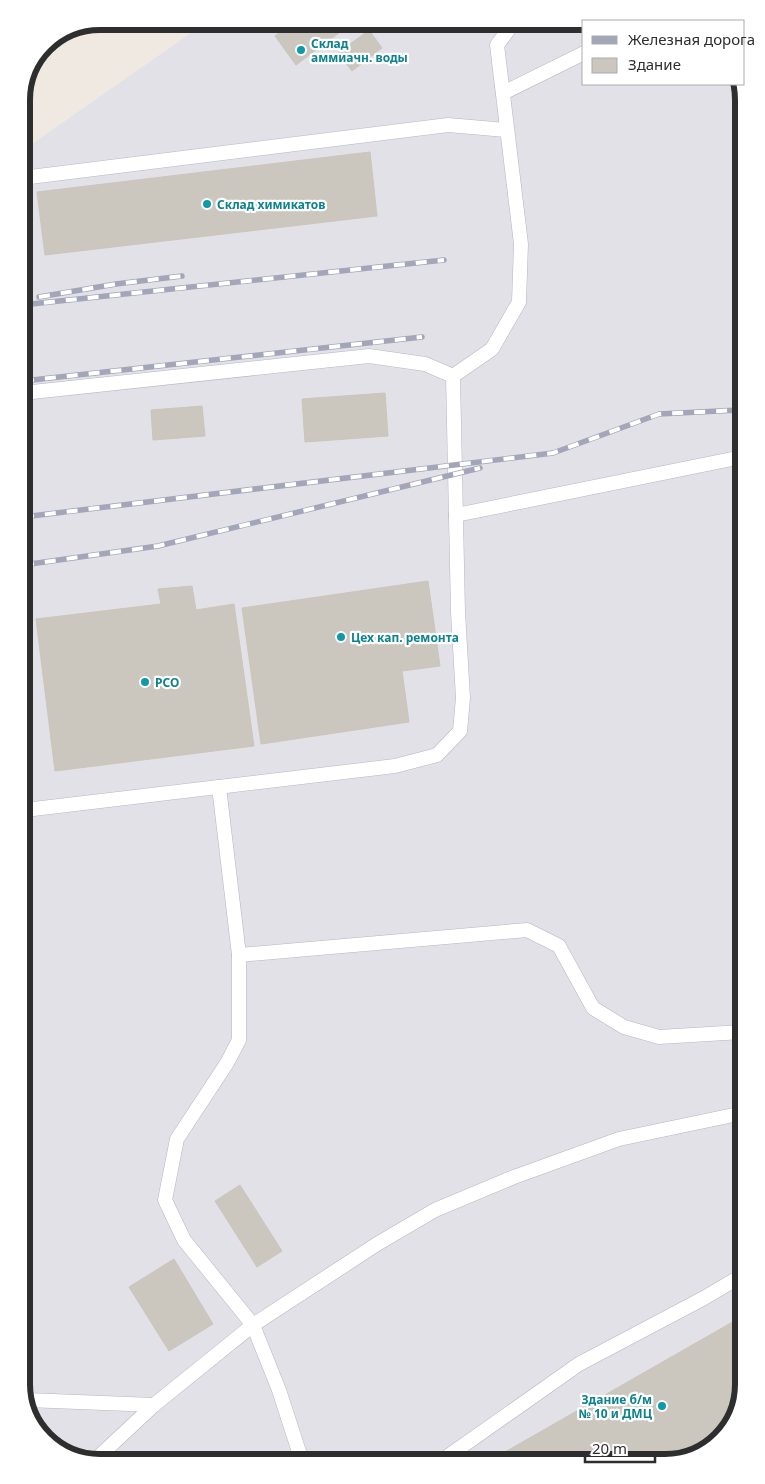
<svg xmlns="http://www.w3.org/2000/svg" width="765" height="1484" font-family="'Noto Sans',sans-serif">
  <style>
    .industrial { fill: #e3e1e8 }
    .building { fill: #cbc7bf; stroke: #cbc5ba }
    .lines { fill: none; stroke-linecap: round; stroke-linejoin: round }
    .service-casing { stroke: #b4b7c1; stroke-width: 15 }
    .service { stroke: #fff; stroke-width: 14 }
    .rail-casing { stroke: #a3a6b8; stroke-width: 5.5 }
    .rail { stroke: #fff; stroke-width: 4; stroke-dasharray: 11; stroke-linecap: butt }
    .culture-dot { fill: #0f9aa8; stroke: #fff; stroke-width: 2 }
    .labels { text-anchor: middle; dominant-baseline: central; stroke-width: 4.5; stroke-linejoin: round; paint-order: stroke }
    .culture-label { font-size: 12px; font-weight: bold; fill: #0d838f; stroke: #fff; text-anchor: start }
    .rim { fill: none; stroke: #2e2e2e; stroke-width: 6 }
  </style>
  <rect width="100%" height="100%" fill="#efe9e1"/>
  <path class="industrial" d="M208 21H584V84H738L744 1384 730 1428 695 1457 96 1463 56 1449 27 1414 22 151Z"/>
  <g class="building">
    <path d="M295 21H355L296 65 275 36Z"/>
    <path d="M369 30 382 48 352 71 338 53Z"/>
    <path d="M370 152 377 216 45 255 37 192Z"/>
    <path d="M385 393 388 436 305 442 302 399Z"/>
    <path d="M202 406 205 436 153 440 151 410Z"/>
    <path d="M428 581 440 666 402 671 409 722 261 744 242 608Z"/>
    <path d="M192 586 196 610 234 604 254 746 55 771 36 619 161 604 158 589Z"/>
    <path d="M240 1185 282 1251 257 1267 215 1201Z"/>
    <path d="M174 1259 213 1324 169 1351 129 1287Z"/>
    <path d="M743 1316 744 1384 730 1428 695 1457 500 1459 498 1456Z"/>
  </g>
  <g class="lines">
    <defs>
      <g id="service">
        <path d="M503 93 584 53"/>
        <path d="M30 177 448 125 506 130"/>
        <path d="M453 376 492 349 519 302 521 244 497 45 515 21"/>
        <path d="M23 393 369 356 425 364 453 376"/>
        <path d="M456 515 737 458"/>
        <path d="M219 787 239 955V1040L227 1063 177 1139 165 1200 184 1240 253 1325 377 1244 435 1210 514 1177 619 1139 743 1113"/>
        <path d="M25 810 395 766 437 755 460 731 463 698 458 612 453 376"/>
        <path d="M239 955 527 930 559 946 593 1008 624 1027 659 1037 742 1032"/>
        <path d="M27 1400 154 1405"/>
        <path d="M444 1459 579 1364 704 1298 743 1275"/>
        <path d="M93 1462 154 1405 253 1325 279 1390 302 1461"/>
      </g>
    </defs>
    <use href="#service" class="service-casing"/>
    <use href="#service" class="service"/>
    <defs>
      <g id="rail">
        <path d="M39 297 116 284 182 276"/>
        <path d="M22 305 444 260"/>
        <path d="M23 381 422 337"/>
        <path d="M23 517 553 453 659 414 739 410"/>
        <path d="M23 565 158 546 480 468"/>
      </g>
    </defs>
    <use href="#rail" class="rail-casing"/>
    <use href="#rail" class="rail"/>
  </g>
  <g class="culture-dot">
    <circle cx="301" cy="50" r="5"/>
    <circle cx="207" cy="204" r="5"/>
    <circle cx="341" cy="637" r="5"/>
    <circle cx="145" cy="682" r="5"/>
    <circle cx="662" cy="1406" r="5"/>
  </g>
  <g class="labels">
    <g class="culture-label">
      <text x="311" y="43">Склад<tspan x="311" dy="14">аммиачн. воды</tspan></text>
      <text x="217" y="204">Склад химикатов</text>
      <text x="351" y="637">Цех кап. ремонта</text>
      <text x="155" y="682">РСО</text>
      <text x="652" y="1399" text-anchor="end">Здание б/м<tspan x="652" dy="14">№ 10 и ДМЦ</tspan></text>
    </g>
  </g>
  <path d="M0 0H765V1484H0ZM100 30H665A70 70 0 0 1 735 100V1384A70 70 0 0 1 665 1454H100A70 70 0 0 1 30 1384V100A70 70 0 0 1 100 30Z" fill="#fff" fill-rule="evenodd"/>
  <path class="rim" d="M100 30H665A70 70 0 0 1 735 100V1384A70 70 0 0 1 665 1454H100A70 70 0 0 1 30 1384V100A70 70 0 0 1 100 30Z"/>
  <rect x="582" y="20" width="162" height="65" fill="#ffffff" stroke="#ababab"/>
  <rect x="592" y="36" width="25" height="8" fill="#a3a6b8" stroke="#ababab"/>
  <text x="628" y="45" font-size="15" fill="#2e2e2e">Железная дорога</text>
  <rect x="592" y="58" width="25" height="15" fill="#cbc7bf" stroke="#ababab"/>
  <text x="628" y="70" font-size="15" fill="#2e2e2e">Здание</text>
  <path d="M585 1454v8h70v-8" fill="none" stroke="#2e2e2e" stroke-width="2.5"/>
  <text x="592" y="1454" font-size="15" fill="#2e2e2e" stroke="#ffffff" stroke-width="4" paint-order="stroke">20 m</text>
</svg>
